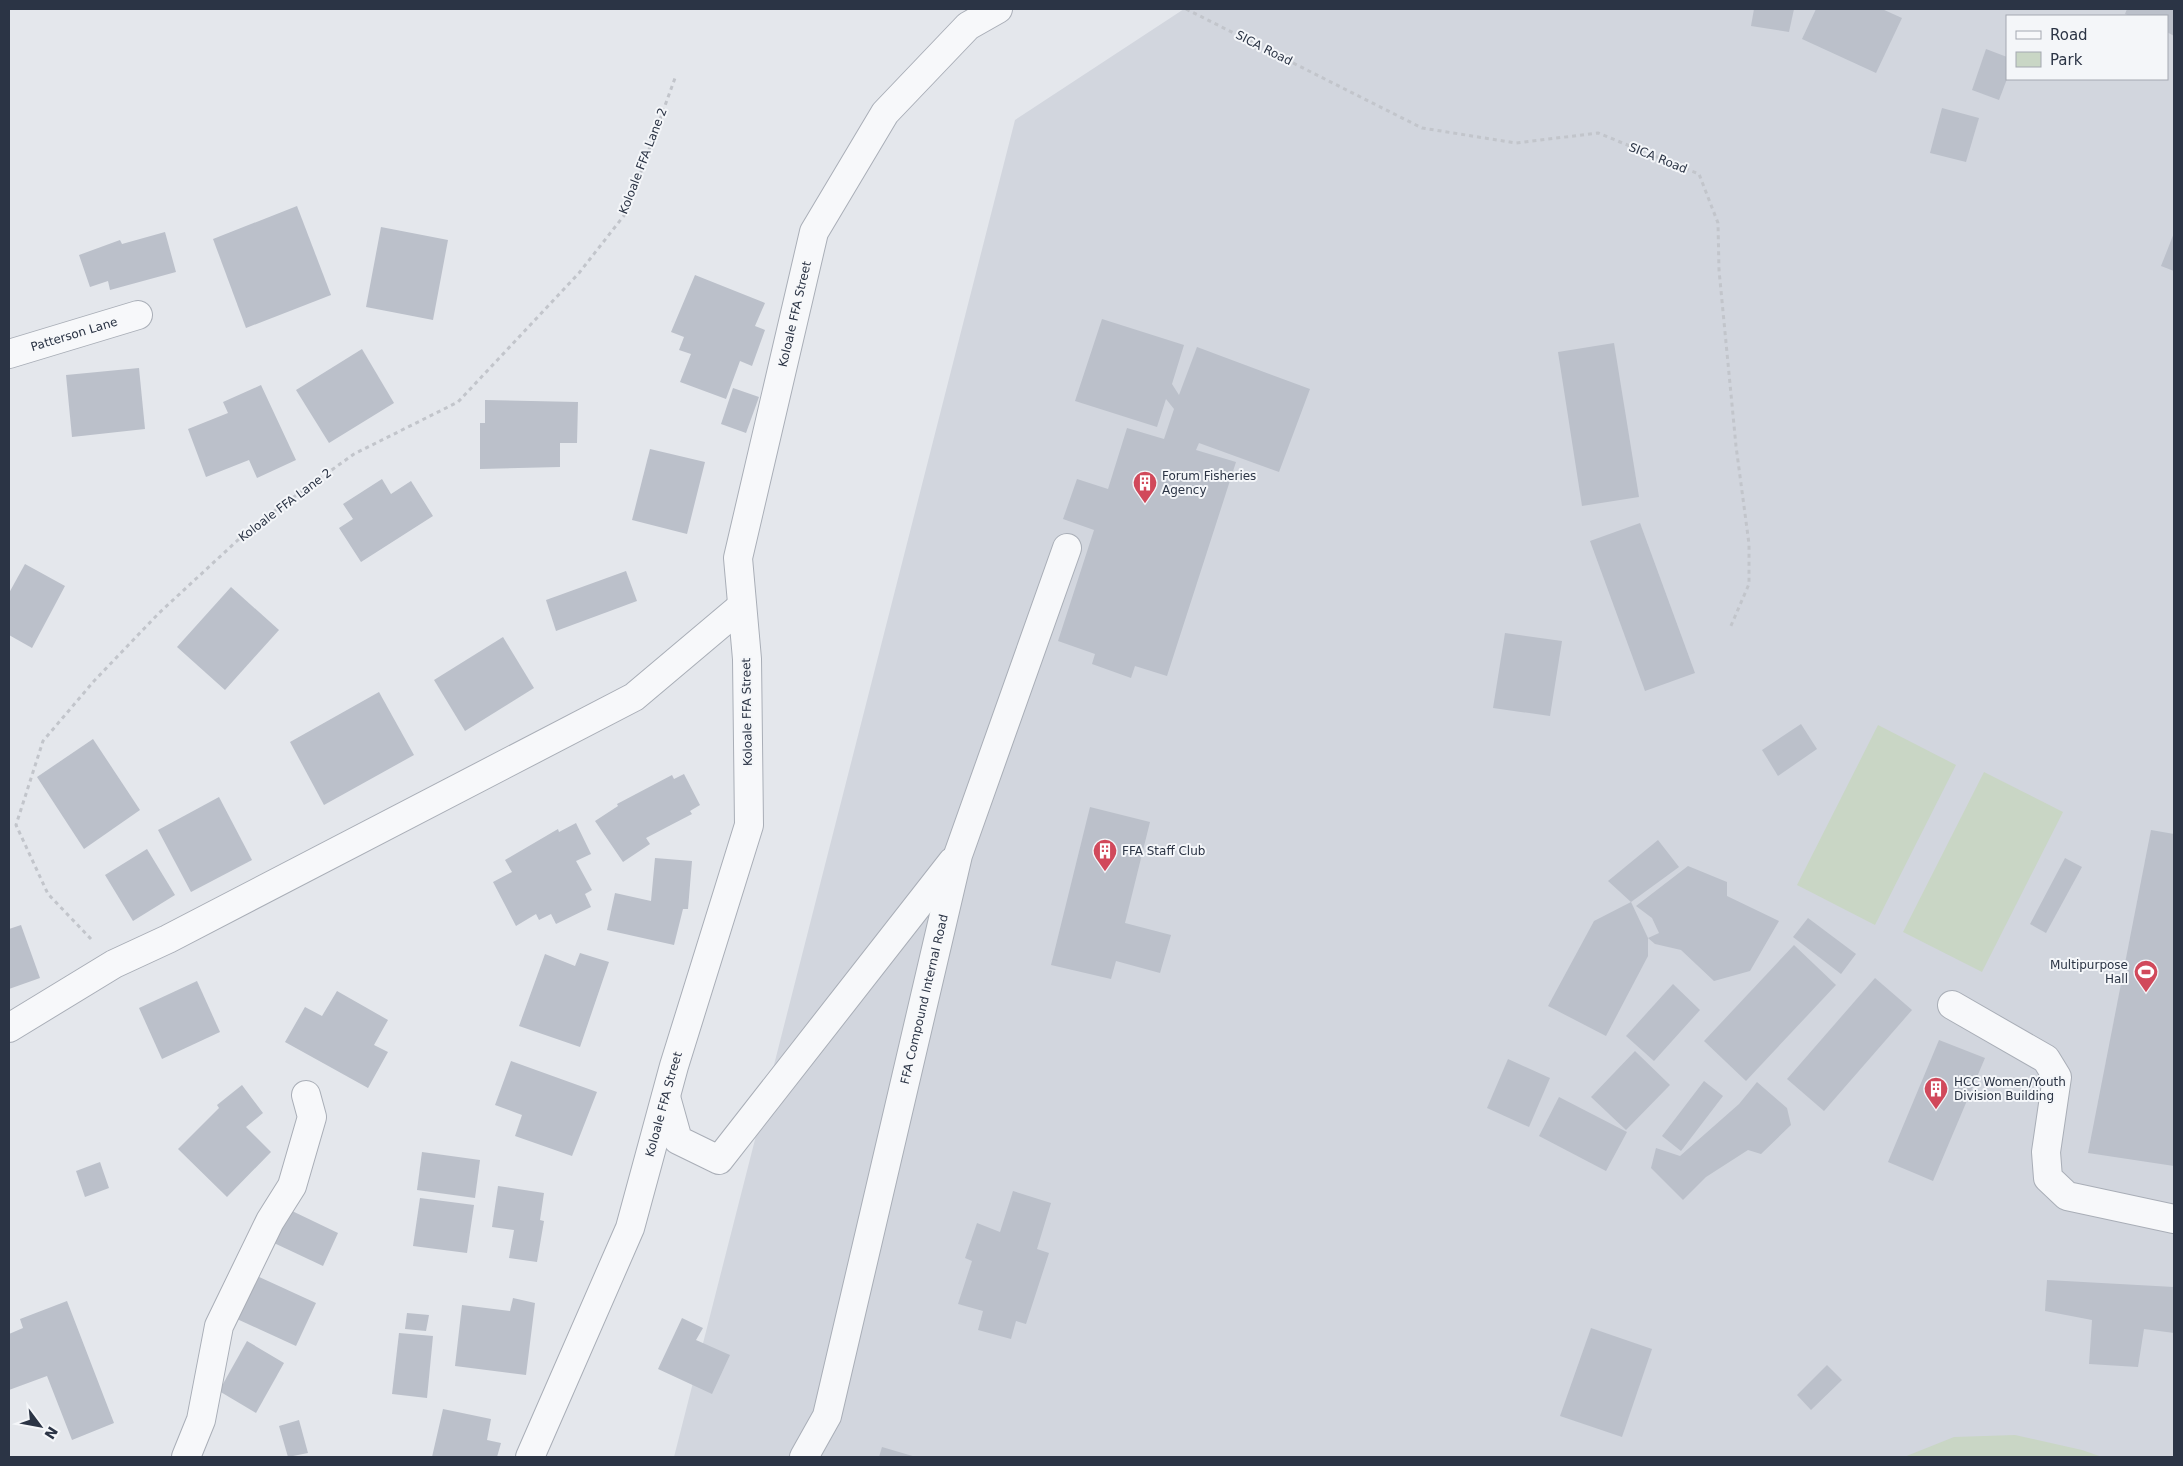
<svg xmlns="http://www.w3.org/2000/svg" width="2183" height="1466" font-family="'DejaVu Sans',sans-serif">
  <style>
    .built { fill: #d2d6de; fill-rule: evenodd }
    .green { fill: #c9d6c5 }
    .building { fill: #bbc0ca }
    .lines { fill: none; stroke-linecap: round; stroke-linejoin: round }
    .minor-casing { stroke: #a9aeb7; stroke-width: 30 }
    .path { stroke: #c2c5cb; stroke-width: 3; stroke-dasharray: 4 4; stroke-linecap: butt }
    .minor { stroke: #f7f8fa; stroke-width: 28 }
    .labels { text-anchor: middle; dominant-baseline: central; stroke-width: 4; stroke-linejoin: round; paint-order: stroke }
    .street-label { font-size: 12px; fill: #2b3445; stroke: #f4f6f9 }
    .poi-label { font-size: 12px; fill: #2b3445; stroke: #f4f6f9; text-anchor: start }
  </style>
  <rect width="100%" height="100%" fill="#e4e7ec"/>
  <path class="built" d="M1184 9H2174V1457H674L1015 120ZM2007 16H2167V79H2007Z"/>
  <g class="green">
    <path d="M1878 725 1956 765 1875 925 1797 885Z"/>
    <path d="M1984 772 2063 812 1982 972 1903 932Z"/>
    <path d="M2015 1435 2082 1450 2102 1457H1904L1954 1437Z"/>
  </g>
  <g class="building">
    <path d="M1754 9H1794L1789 32 1751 26Z"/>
    <path d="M1816 9H1882L1902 18 1876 73 1802 39Z"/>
    <path d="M2127 9H2174V36L2167 32V16H2130L2125 14Z"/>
    <path d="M1986 49 2007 57V79L1999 100 1972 90Z"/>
    <path d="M1942 108 1979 118 1966 162 1930 153Z"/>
    <path d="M297 206 331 295 246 328 213 239Z"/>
    <path d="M381 227 448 240 433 320 366 307Z"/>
    <path d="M165 232 176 272 110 290 108 281 90 287 79 255 120 240 122 244Z"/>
    <path d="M2174 233V271L2161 266Z"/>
    <path d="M695 275 765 303 755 326 765 330 752 366 740 361 726 399 680 382 691 354 679 350 684 337 671 332Z"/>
    <path d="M1102 319 1184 345 1172 384 1179 395 1197 347 1310 389 1279 472 1199 443 1196 450 1236 462 1167 676 1135 666 1131 678 1092 664 1095 654 1058 641 1094 530 1063 519 1077 479 1108 489 1127 428 1164 439 1174 409 1166 399 1157 427 1075 401Z"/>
    <path d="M1614 343 1639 497 1582 506 1558 352Z"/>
    <path d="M362 349 394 403 329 443 296 390Z"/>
    <path d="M139 368 145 429 72 437 66 375Z"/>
    <path d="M261 385 296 460 257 478 249 460 206 477 188 429 228 413 223 402Z"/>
    <path d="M733 388 759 397 746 433 721 424Z"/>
    <path d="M485 400 578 402 577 443H560V467L480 469V423H485Z"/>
    <path d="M650 449 705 462 687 534 632 520Z"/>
    <path d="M382 479 391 494 411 481 433 516 361 562 339 528 353 519 343 504Z"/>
    <path d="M1640 523 1695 673 1645 691 1590 541Z"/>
    <path d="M25 564 65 586 32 648 9 635V593Z"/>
    <path d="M626 571 637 601 556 631 546 600Z"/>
    <path d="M231 587 279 630 225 690 177 647Z"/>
    <path d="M1505 633 1562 641 1550 716 1493 708Z"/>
    <path d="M503 637 534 688 465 731 434 680Z"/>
    <path d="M379 692 414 755 324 805 290 742Z"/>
    <path d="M1801 724 1817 749 1778 776 1762 750Z"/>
    <path d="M93 739 140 810 84 849 37 777Z"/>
    <path d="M684 774 700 805 690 811 692 814 646 838 650 844 623 862 595 821 618 806 617 804 672 775 674 779Z"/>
    <path d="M219 797 252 860 191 892 158 830Z"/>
    <path d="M1090 807 1150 822 1125 923 1171 935 1160 973 1116 961 1111 979 1051 965Z"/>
    <path d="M576 823 591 854 576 861 592 890 585 894 591 907 556 924 551 914 539 920 536 914 516 926 493 882 512 872 505 860 558 829 559 832Z"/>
    <path d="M2151 830 2174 834V1166L2088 1153Z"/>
    <path d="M1658 840 1679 867 1631 902 1608 881Z"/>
    <path d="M147 849 175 895 133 921 105 875Z"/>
    <path d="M655 858 692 861 688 909H683L674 945 607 930 615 893 651 901Z"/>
    <path d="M2065 858 2082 867 2046 933 2030 924Z"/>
    <path d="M1688 866 1727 882V896L1779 921 1750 971 1714 981 1681 950 1655 944 1648 938 1659 933 1652 918 1636 906Z"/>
    <path d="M1631 902 1648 938V956L1606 1036 1548 1006 1594 921Z"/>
    <path d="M1808 918 1856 954 1841 974 1793 937Z"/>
    <path d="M21 925 40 978 9 989V929Z"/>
    <path d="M1794 945 1836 985 1746 1081 1704 1041Z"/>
    <path d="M580 953 609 962 580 1047 519 1026 545 954 575 966Z"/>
    <path d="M1875 978 1912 1010 1824 1111 1787 1079Z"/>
    <path d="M197 981 220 1032 162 1059 139 1008Z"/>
    <path d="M1673 984 1700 1010 1654 1061 1626 1036Z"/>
    <path d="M337 991 388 1020 374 1045 388 1052 368 1088 285 1042 305 1007 322 1016Z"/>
    <path d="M1939 1040 1985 1058 1933 1181 1888 1162Z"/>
    <path d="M1635 1051 1670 1085 1626 1130 1591 1097Z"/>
    <path d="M1508 1059 1550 1078 1529 1127 1487 1108Z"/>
    <path d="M511 1061 597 1092 572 1156 515 1136 522 1115 495 1105Z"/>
    <path d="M1704 1081 1723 1096 1681 1151 1662 1136Z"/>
    <path d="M1757 1082 1787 1108 1791 1125 1761 1154 1748 1150 1706 1177 1683 1200 1651 1168 1656 1148 1680 1156 1739 1104Z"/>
    <path d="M242 1085 263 1113 246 1127 271 1152 227 1197 178 1149 219 1108 217 1105Z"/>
    <path d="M1559 1097 1627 1132 1606 1171 1539 1136Z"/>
    <path d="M422 1152 480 1160 475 1198 417 1190Z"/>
    <path d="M100 1162 109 1188 85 1197 76 1171Z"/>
    <path d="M498 1186 544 1193 540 1220 544 1221 537 1262 509 1258 514 1230 492 1227Z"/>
    <path d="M1013 1191 1051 1203 1037 1249 1049 1253 1026 1324 1016 1321 1011 1339 978 1330 983 1311 958 1304 972 1261 965 1258 977 1223 1000 1232Z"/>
    <path d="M420 1198 474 1205 467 1253 413 1246Z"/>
    <path d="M290 1210 338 1233 323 1266 274 1243Z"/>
    <path d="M257 1276 316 1303 296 1346 237 1319Z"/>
    <path d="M2047 1280 2174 1287V1333L2144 1329 2138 1367 2089 1364 2092 1320 2045 1311Z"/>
    <path d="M513 1298 535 1303 526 1375 455 1366 462 1305 510 1311Z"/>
    <path d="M67 1301 114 1423 72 1440 47 1376 9 1390V1334L23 1328 20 1319Z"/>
    <path d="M407 1313 429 1315 426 1331 405 1329Z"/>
    <path d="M682 1318 703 1328 696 1340 730 1355 712 1394 658 1369Z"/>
    <path d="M1591 1328 1652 1349 1622 1437 1560 1416Z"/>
    <path d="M399 1333 433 1336 427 1398 392 1394Z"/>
    <path d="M247 1341 284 1363 256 1413 219 1391Z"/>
    <path d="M1827 1365 1842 1380 1811 1410 1797 1395Z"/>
    <path d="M443 1409 491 1419 487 1440 501 1443 497 1457H432Z"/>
    <path d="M299 1420 308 1453 288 1457 279 1426Z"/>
    <path d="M882 1447 916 1457H879Z"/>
  </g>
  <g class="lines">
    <defs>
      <g id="minor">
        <path id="s1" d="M9 354 138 315"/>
        <path d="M1952 1005 2046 1059 2057 1077 2046 1152 2048 1178 2067 1196 2174 1219"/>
        <path d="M9 1028 114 964 168 939 634 697 742 606"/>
        <path d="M666 1097 678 1140 719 1160 952 862"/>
        <path d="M186 1457 201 1420 219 1326 270 1221 292 1186 312 1117 306 1095"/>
        <path id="s2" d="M530 1457 630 1228 674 1066 749 825 747 659 738 558 814 232 885 113 968 26 998 9"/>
        <path id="s3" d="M804 1457 827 1416 958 855 1067 548"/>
      </g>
    </defs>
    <use href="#minor" class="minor-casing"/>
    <g class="path">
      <path d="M1186 9 1422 128 1516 143 1598 133 1699 174 1718 223 1719 270 1736 446 1749 544V584L1730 628"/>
      <path d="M91 939 48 894 16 825 43 741 94 681 159 613 252 527 354 454 458 402 579 273 626 213 675 78"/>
    </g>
    <use href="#minor" class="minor"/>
  </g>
  <defs>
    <symbol id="building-pin" viewBox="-11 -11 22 30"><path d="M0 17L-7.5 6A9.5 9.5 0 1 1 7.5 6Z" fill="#d1495b" stroke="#f4f6f9"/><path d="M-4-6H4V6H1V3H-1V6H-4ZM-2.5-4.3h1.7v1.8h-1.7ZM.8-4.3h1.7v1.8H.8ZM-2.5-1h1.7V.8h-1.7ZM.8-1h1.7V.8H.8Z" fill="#fff"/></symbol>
    <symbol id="stadium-pin" viewBox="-11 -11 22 30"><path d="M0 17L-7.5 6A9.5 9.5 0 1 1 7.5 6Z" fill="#d1495b" stroke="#f4f6f9"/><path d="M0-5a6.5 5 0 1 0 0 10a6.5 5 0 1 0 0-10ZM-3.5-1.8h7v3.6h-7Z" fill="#fff"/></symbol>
  </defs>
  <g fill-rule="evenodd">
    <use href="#building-pin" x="1131" y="469" width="28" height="38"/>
    <use href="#building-pin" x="1091" y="837" width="28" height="38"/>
    <use href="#stadium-pin" x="2132" y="958" width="28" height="38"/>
    <use href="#building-pin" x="1922" y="1075" width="28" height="38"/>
  </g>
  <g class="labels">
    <g class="street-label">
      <text transform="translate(1264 48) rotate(27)">SICA Road</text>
      <text transform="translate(1658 158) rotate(22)">SICA Road</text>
      <text transform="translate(643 161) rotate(-69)">Koloale FFA Lane 2</text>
      <text stroke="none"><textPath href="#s2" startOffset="1188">Koloale FFA Street</textPath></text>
      <text stroke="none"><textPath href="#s1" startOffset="68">Patterson Lane</textPath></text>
      <text transform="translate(285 505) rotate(-37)">Koloale FFA Lane 2</text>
      <text transform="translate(747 712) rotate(-91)">Koloale FFA Street</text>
      <text stroke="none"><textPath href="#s3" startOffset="475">FFA Compound Internal Road</textPath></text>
      <text stroke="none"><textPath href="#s2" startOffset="378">Koloale FFA Street</textPath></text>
    </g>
    <g class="poi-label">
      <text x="1162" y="476">Forum Fisheries<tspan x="1162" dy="14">Agency</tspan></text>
      <text x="1122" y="851">FFA Staff Club</text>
      <text x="2128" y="965" text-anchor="end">Multipurpose<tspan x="2128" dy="14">Hall</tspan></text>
      <text x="1954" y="1082">HCC Women/Youth<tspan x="1954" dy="14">Division Building</tspan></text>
    </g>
  </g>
  <rect width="2183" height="1466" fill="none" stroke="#2b3445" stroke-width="20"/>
  <rect x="2006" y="15" width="162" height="65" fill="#f4f6f9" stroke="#a4a8b1"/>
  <rect x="2016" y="31" width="25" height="8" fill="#f7f8fa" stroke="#a4a8b1"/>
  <text x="2050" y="40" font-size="15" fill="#2b3445">Road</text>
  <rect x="2016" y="52" width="25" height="15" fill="#c9d6c5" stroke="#a4a8b1"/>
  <text x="2050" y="65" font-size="15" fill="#2b3445">Park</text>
  <g transform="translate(40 1426) rotate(122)" stroke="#f4f6f9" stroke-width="4" paint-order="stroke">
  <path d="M0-4L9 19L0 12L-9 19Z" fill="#2b3445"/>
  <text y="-8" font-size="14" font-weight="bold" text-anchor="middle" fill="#2b3445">N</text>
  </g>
</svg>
